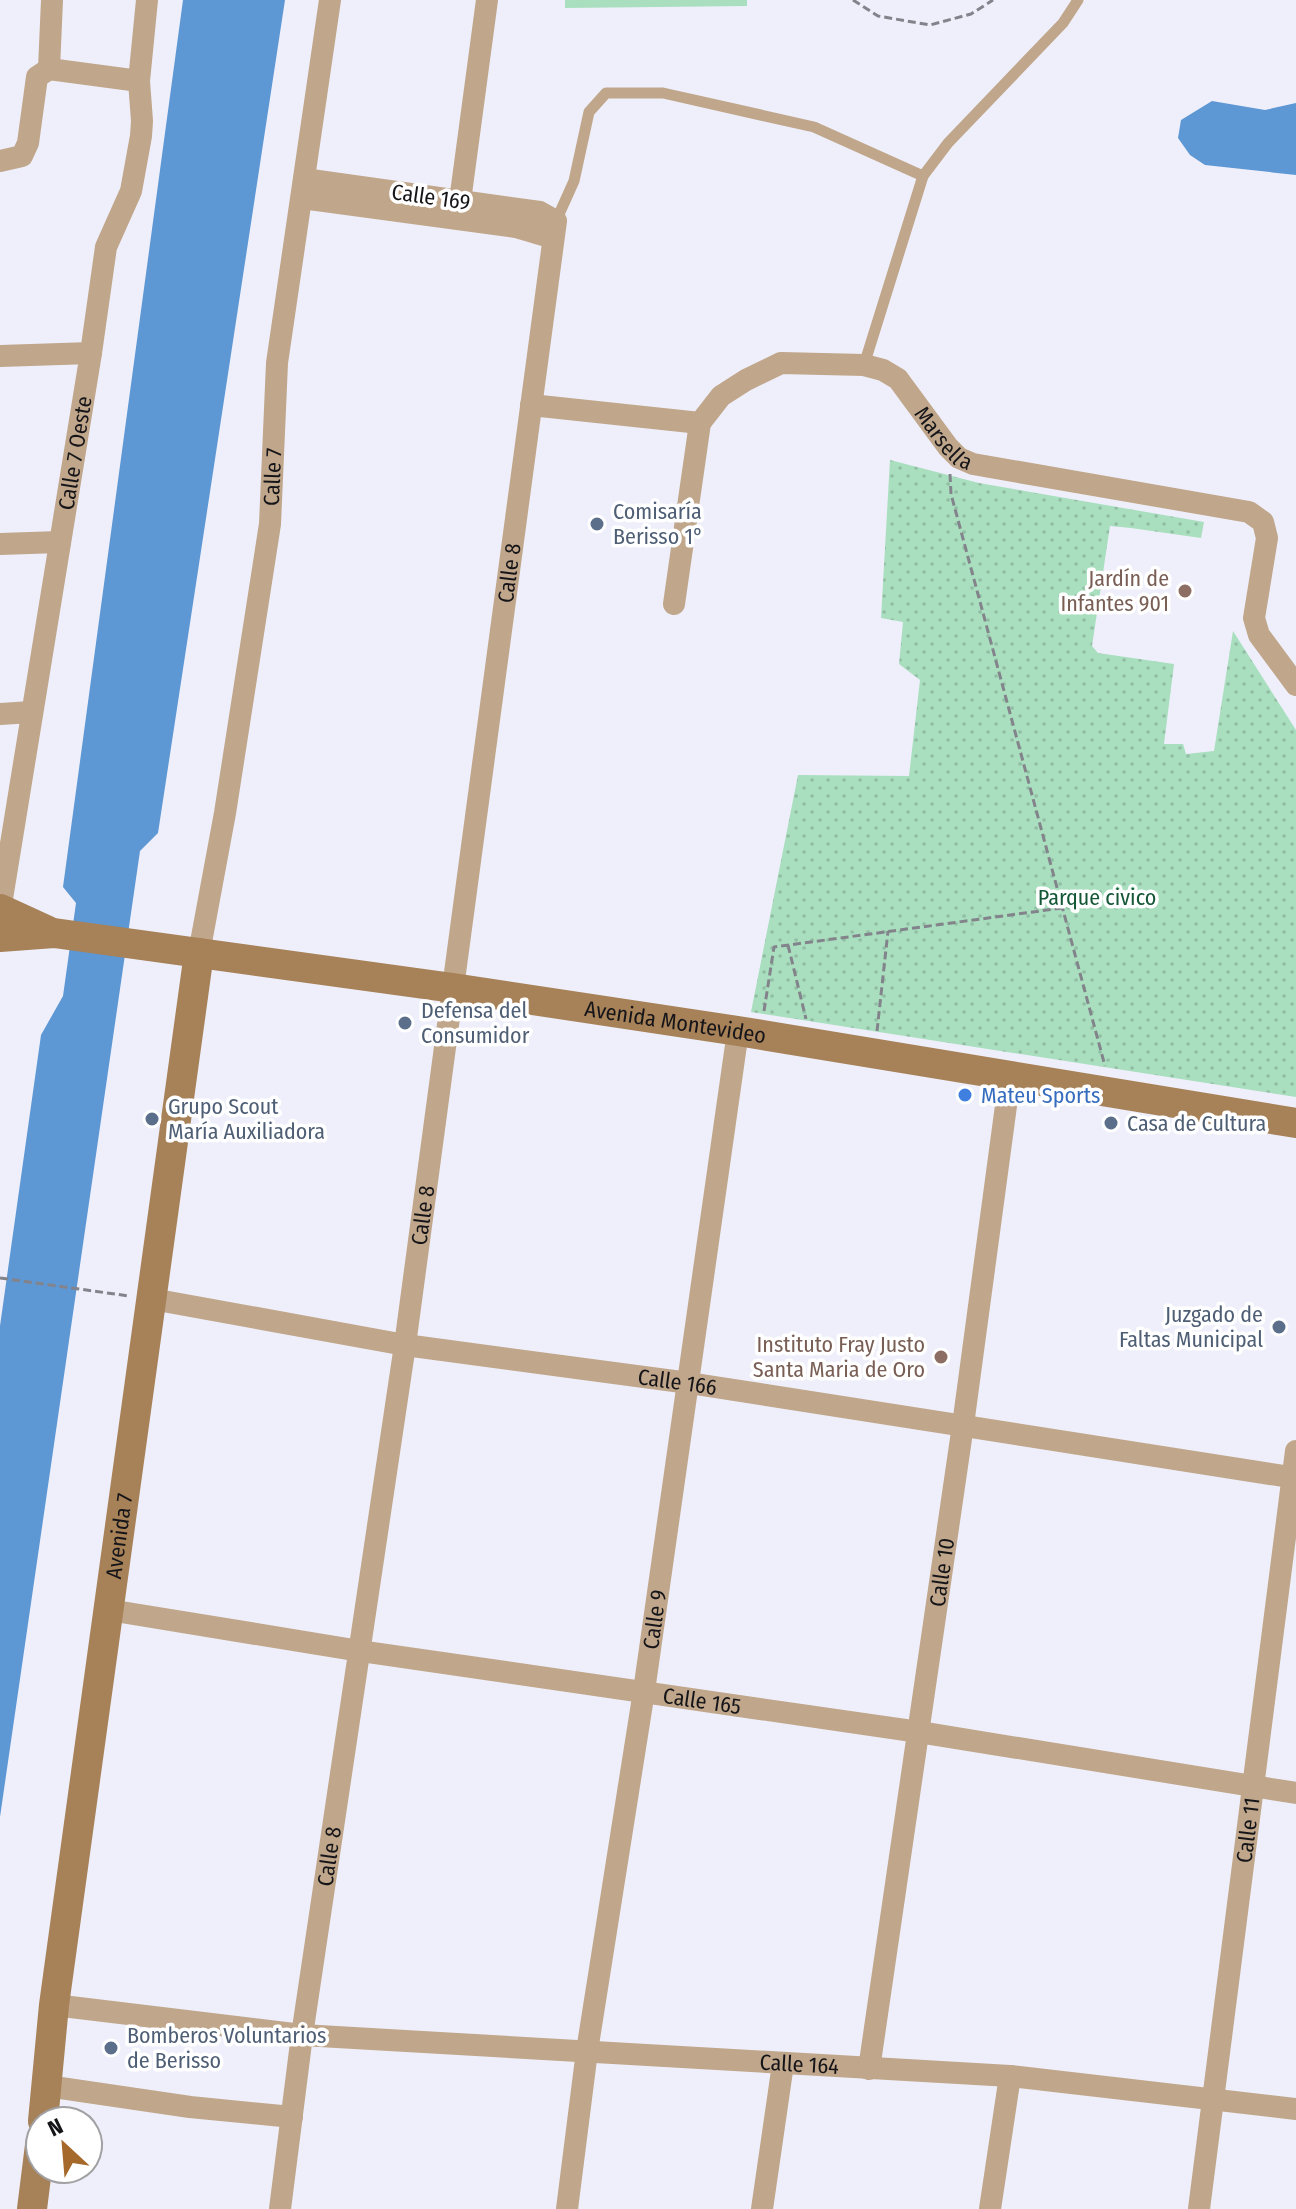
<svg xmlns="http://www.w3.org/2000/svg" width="1296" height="2209" font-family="'Fira Sans Condensed',sans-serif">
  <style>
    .grass { fill: url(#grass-dots) }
    .garden { fill: #a9dfbf }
    .water { fill: #5d97d4 }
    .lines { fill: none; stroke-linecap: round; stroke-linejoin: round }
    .path { stroke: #83848b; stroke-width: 3; stroke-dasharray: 8 4; stroke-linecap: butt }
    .service { stroke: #c0a68a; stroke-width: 11 }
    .minor { stroke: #c0a68a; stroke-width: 22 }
    .secondary { stroke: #a78157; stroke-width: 30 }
    .service-dot { fill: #5c6f8a; stroke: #fff; stroke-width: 3 }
    .education-dot { fill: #8d6e63; stroke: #fff; stroke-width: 3 }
    .shop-dot { fill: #3f7fe0; stroke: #fff; stroke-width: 3 }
    .labels { text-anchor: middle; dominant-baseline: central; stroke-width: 7; stroke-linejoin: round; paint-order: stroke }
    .street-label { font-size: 22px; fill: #151519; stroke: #fff }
    .service-label { font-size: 22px; fill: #4e5e75; stroke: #fff; text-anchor: start }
    .education-label { font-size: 22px; fill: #785e54; stroke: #fff; text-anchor: end }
    .park-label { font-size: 22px; fill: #145737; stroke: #fff }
    .shop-label { font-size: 22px; fill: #366cbe; stroke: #fff; text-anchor: start }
  </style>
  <defs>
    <pattern id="grass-dots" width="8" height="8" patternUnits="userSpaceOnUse" patternTransform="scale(2)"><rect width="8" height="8" fill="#a9dfbf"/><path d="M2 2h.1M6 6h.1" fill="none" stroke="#91bea4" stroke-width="1.8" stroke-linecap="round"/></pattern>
  </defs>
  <rect width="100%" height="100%" fill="#eeeffa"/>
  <path class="grass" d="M890 460 979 483 1204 522 1201 538 1131 528 1110 526 1092 646 1098 653 1174 664 1164 744H1183L1186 754 1214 751 1233 631 1296 730V1097L751 1012 798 775 909 776 920 680 899 664 903 622 881 618Z"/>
  <path class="garden" d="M565 0H747V6L565 8Z"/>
  <g class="water">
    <path d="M183 0H285L158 833 140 851 0 1817V1326L41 1035 63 996 76 903 63 887Z"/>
    <path d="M1212 101 1265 110 1296 103V175L1205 165 1190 155 1178 138 1181 120Z"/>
  </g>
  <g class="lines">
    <g class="path">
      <path d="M853 0 878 16 930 25 971 14 993 0"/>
      <path d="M950 474 951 494 1105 1066"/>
      <path d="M788 945 806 1019"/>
      <path d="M764 1011 774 947 1062 908"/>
      <path d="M877 1031 888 931"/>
      <path d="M0 1278 129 1296"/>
    </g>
    <g class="service">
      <path d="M556 221 574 181 589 112 606 93H663L814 127 923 176"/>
      <path d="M864 365 923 176 948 143 1063 23 1078 0"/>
    </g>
    <g class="minor">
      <path d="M49 69 52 0"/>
      <path d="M0 161 22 156 28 143 37 77 49 69 139 81"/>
      <path d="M302 198 516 227 553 238"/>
      <path d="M460 201 487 0"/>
      <path d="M0 356 91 353"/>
      <path id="s1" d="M531 405 700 423 721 396 746 380 781 363 864 365 883 370 898 379 948 447 959 458 973 464 1249 512 1263 522 1267 538 1254 618 1259 635 1296 685"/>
      <path d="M0 544 60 542"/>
      <path d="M674 604 700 423"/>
      <path d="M0 714 31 712"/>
      <path id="s2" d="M0 911 91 353 106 247 131 191 141 136 142 121 139 81 147 0"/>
      <path id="s3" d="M199 953 225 813 270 524 277 363 330 0"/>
      <path id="s4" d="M152 1299 405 1345 689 1383 1296 1478"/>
      <path id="s5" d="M109 1610 360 1651 919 1732 1296 1793"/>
      <path id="s6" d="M54 2005 302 2035 1010 2076 1296 2109"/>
      <path id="s7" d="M869 2069 963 1425 1010 1076"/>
      <path d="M47 2086 190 2107 292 2117"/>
      <path id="s8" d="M280 2209 302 2035 405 1345 556 221 540 212 304 179"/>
      <path id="s9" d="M567 2209 587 2051 644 1691 738 1031"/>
      <path d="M762 2209 783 2064"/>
      <path d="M990 2209 1010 2076"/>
      <path id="s10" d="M1199 2209 1296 1451"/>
    </g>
    <g class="secondary">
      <path d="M0 909 48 931"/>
      <path id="s11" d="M0 937 54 933 453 988 738 1031 1296 1123"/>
      <path id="s12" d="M43 2121 54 2005 199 953"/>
      <path d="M32 2209 40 2145"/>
    </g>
  </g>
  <g class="service-dot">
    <circle cx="597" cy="524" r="8"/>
    <circle cx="405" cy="1023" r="8"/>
    <circle cx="152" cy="1119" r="8"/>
    <circle cx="1111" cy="1123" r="8"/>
    <circle cx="1279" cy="1327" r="8"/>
    <circle cx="111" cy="2048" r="8"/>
  </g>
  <g class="education-dot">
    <circle cx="1185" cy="591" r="8"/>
    <circle cx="941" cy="1357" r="8"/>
  </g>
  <circle class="shop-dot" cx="965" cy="1095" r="8"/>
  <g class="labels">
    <g class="street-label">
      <text transform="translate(431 197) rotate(8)">Calle 169</text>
      <text stroke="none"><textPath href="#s1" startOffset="468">Marsella</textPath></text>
      <text stroke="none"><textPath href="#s2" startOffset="464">Calle 7 Oeste</textPath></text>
      <text stroke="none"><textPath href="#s3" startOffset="482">Calle 7</textPath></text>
      <text stroke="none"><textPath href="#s8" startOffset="1652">Calle 8</textPath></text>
      <text stroke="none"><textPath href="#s11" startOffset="682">Avenida Montevideo</textPath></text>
      <text stroke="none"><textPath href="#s8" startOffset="1004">Calle 8</textPath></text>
      <text stroke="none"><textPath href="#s4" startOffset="532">Calle 166</textPath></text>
      <text stroke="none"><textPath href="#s12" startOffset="590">Avenida 7</textPath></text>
      <text stroke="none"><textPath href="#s7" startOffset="502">Calle 10</textPath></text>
      <text stroke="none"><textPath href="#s9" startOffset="596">Calle 9</textPath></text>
      <text stroke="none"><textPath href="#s5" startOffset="600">Calle 165</textPath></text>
      <text stroke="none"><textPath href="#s10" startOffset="382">Calle 11</textPath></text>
      <text stroke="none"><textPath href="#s8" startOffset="356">Calle 8</textPath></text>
      <text stroke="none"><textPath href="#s6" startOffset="748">Calle 164</textPath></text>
    </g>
    <g class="service-label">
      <text x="613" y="511">Comisaría<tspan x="613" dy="25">Berisso 1°</tspan></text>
      <text x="421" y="1010">Defensa del<tspan x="421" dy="25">Consumidor</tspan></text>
      <text x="168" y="1106">Grupo Scout<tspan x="168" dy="25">María Auxiliadora</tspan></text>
      <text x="1127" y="1123">Casa de Cultura</text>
      <text x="1263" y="1314" text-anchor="end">Juzgado de<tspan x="1263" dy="25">Faltas Municipal</tspan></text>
      <text x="127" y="2035">Bomberos Voluntarios<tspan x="127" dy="25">de Berisso</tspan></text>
    </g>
    <g class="education-label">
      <text x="1169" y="578">Jardín de<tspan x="1169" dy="25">Infantes 901</tspan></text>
      <text x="925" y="1344">Instituto Fray Justo<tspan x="925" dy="25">Santa Maria de Oro</tspan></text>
    </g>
    <g class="park-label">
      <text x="1097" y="897">Parque civico</text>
    </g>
    <g class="shop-label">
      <text x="981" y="1095">Mateu Sports</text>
    </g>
  </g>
  <g transform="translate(64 2145) rotate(334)"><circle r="38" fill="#ffffff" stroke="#a1a1a3" stroke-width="2"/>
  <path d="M0-6L14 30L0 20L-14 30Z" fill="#a6692c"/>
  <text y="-12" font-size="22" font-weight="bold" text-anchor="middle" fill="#151519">N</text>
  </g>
</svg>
